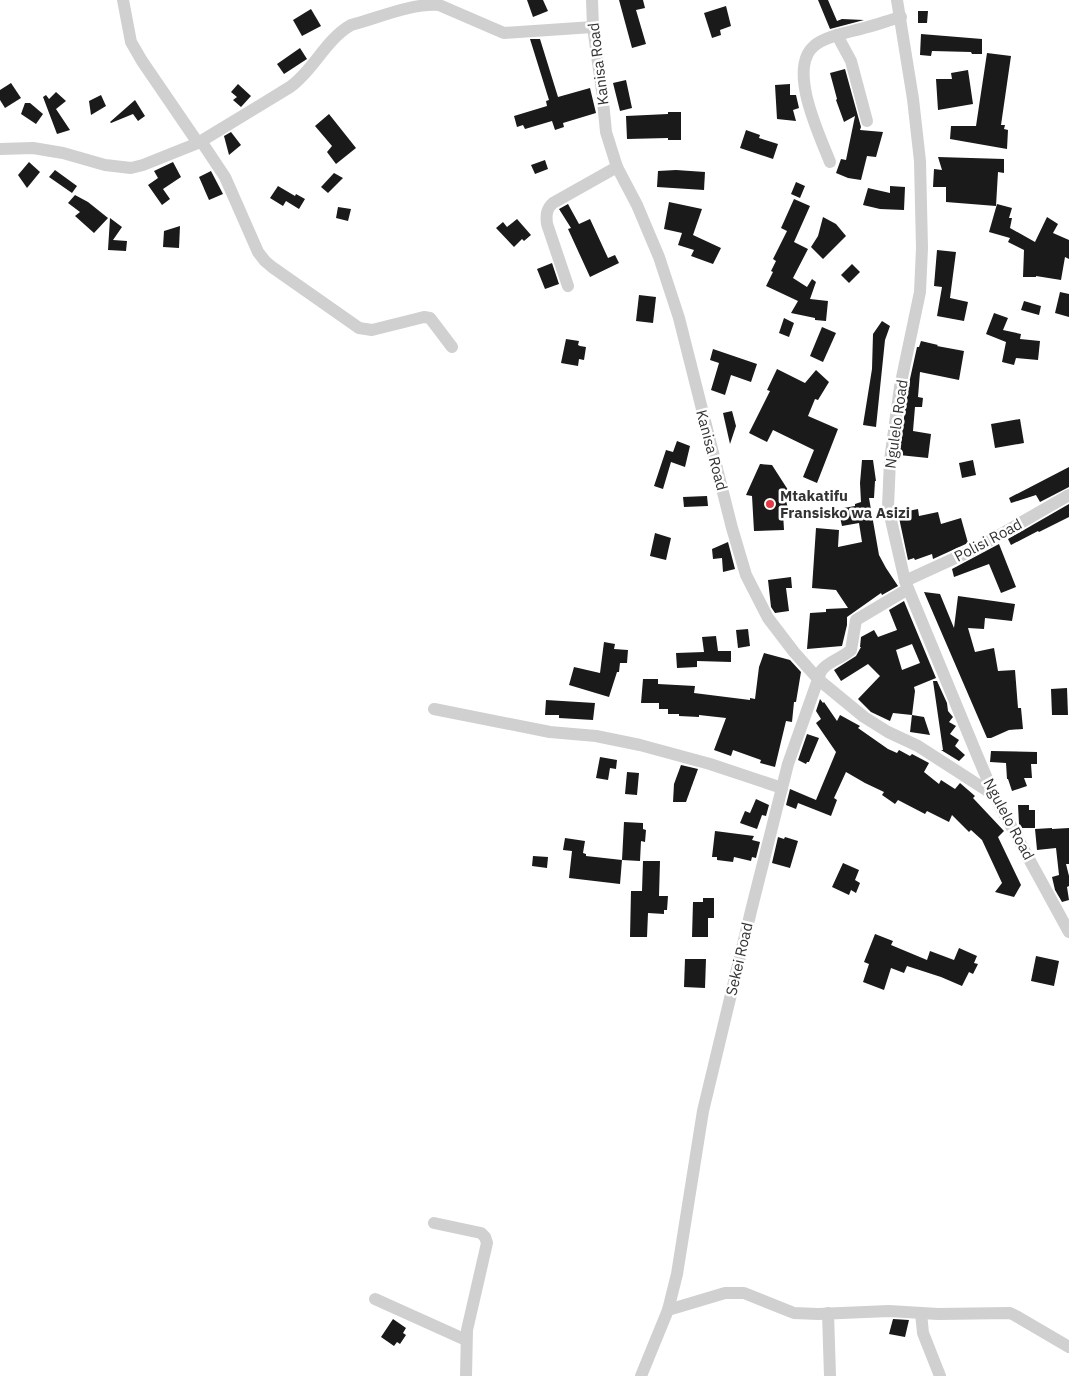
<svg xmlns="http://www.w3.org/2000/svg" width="1069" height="1376" font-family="'IBM Plex Sans',sans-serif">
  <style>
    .building { fill: #1a1a1a; fill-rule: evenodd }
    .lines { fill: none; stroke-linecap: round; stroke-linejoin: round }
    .minor { stroke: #d0d0d0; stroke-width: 12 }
    .poi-dot { fill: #e63946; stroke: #fff; stroke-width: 2 }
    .labels { text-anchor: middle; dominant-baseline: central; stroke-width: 5; stroke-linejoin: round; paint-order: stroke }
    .street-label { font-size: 15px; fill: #333; stroke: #fff }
    .poi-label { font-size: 15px; font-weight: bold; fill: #333; stroke: #fff; text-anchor: start }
  </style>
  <rect width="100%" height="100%" fill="#fff"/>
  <g class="building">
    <path d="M527 0H543L548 11 533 17Z"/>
    <path d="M619 0H643L645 8 636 10 646 44 632 48Z"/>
    <path d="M818 0H828L837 21 842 19 864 20 830 29Z"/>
    <path d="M726 6 731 26 720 30 721 35 712 38 704 13Z"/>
    <path d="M311 9 321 26 302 36 293 20Z"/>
    <path d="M918 11H928L927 23H918Z"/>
    <path d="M921 34 982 39V54H972L971 52 932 51 931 56 920 55Z"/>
    <path d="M530 39H540L558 97 590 88 596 113 563 123 564 127 555 130 552 121 525 129 523 125 517 127 514 116 547 106 546 101 549 100Z"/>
    <path d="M300 48 307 59 284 74 277 64Z"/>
    <path d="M987 53 1011 56 1001 125H1005L1004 129 1008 130 1007 149 950 139 951 126H976Z"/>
    <path d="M845 69 861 127 860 130 883 132 876 157 867 156 861 180 848 178 836 173 841 159 846 160 855 116 844 122 836 100 837 99 830 73Z"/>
    <path d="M968 70 973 104 938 110 936 79H952L951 73Z"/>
    <path d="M626 80 632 108 620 111 613 83Z"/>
    <path d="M11 83 21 98 5 108 0 100V90Z"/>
    <path d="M238 84 251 96 241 107 233 100 237 97 231 92Z"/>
    <path d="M790 84V95H796L799 108 793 110 796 121 777 119 775 85Z"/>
    <path d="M56 92 66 101 56 109 70 130 57 134 43 97 46 95 49 99Z"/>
    <path d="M101 95 106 106 91 115 89 101Z"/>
    <path d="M135 100 145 116 138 121 133 114 111 123 110 122Z"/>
    <path d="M25 103H30L43 114 36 124 21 114Z"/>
    <path d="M668 112H681V140H668V138L627 139 626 116 668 114Z"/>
    <path d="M329 114 356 148 336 164 327 152 332 146 315 126Z"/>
    <path d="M746 130 760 135 759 138 778 144 773 159 740 148Z"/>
    <path d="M231 132 241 145 229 155 224 136Z"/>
    <path d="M938 157 1004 159V173L998 172 996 206 946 202V187H933L934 169 942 170Z"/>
    <path d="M545 160 548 169 535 174 531 165Z"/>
    <path d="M29 162 40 172 27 188 18 175Z"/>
    <path d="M173 162 181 177 163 189 170 199 162 205 148 185 158 178 154 171Z"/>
    <path d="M55 170 77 186 72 193 49 177Z"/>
    <path d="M676 170 705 172 704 190 657 187 658 171Z"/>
    <path d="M211 171 223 194 209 200 199 177Z"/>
    <path d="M334 173 343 178 328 193 321 187Z"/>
    <path d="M796 182 805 186 800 198 791 194Z"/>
    <path d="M278 186 295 196 296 194 305 199 299 209 286 201 283 206 270 198Z"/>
    <path d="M890 186 905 187 904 210 880 209 863 205 868 188 890 193Z"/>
    <path d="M75 195 88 202 108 218 94 233 75 216 80 212 68 203Z"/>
    <path d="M794 199 810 206 794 242 808 249 793 278 807 287 812 279 816 282 810 299 828 301 826 321 815 320V318L791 313 798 301 766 286 773 272 771 271 776 261 773 259 787 231 781 228Z"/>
    <path d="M669 202 702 209 693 235 721 248 713 264 691 256 694 250 678 245 682 233 664 229Z"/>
    <path d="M568 204 579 224 590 219 608 258 615 255 619 263 590 277 568 229 571 228 559 209Z"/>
    <path d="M997 204 1012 208 1009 218H1012L1010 228 1035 242 1047 217 1058 224 1053 233 1069 240V259L1065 257 1061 280 1036 276V277H1023L1024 250 1008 242 1010 238 989 232Z"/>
    <path d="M338 207 351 209 348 221 336 218Z"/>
    <path d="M823 217 836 224 846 236 823 259 811 247 818 236Z"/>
    <path d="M110 218 122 227 113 240 127 241 126 251 108 250Z"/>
    <path d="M517 219 531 235 524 241 522 239 514 247 496 228 503 222 507 227Z"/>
    <path d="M180 226 179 248 163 247 164 231Z"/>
    <path d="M937 250 956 252 950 298 968 302 964 321 937 316 942 287 934 286Z"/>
    <path d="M552 263 559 284 545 289 537 269Z"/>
    <path d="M852 264 860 272 849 283 841 275Z"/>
    <path d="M1060 292 1069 294V317L1055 313Z"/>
    <path d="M639 295 656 297 653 323 636 321Z"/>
    <path d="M1024 301 1041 306 1039 315 1021 310Z"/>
    <path d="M994 313 1008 318 1003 330 1021 334 1020 339 1040 341 1038 360 1016 358 1014 365 1002 362 1006 342 986 334Z"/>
    <path d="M784 318 794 323 789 337 779 333Z"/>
    <path d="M882 321 890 326 885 340 876 427 863 425 872 369 873 334Z"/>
    <path d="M822 327 836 333 823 362 810 356Z"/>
    <path d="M566 339 579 341 578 345 580 346 586 347 584 360 579 359 578 366 561 363Z"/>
    <path d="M921 341 938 345 937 346 964 351 959 380 920 372 918 397 923 398 922 407H915L913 431 931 434 928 458 899 455 908 388 917 347H919Z"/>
    <path d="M713 349 757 364 751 382 731 375 725 395 711 390 719 363 710 360Z"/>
    <path d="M777 369 805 383 816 370 829 382 818 400 815 399 808 416 838 429 817 483 803 477 814 450 773 430 767 442 749 433 770 391 767 390Z"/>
    <path d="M732 411 736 426 730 444 723 413Z"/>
    <path d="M1020 419 1024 443 995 448 991 424Z"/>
    <path d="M677 441 690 446 685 467 671 462 663 489 654 486 666 450 673 452Z"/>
    <path d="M862 460H873L876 481H875L874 498H869L879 555 886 568 898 586 882 595 881 593 847 617V625L842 646 807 649 810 613 826 612V609L848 608 836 590 812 588 816 528 839 530 838 547 862 542 859 523 842 526 838 509 855 506V504L861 502 860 483Z"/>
    <path d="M973 460 976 475 962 478 959 463Z"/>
    <path d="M760 464 772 465 790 493 785 496 789 513H783L784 530 754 531 752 496 746 495Z"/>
    <path d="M1069 467V487L1040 502 1036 495 1011 503 1009 498Z"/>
    <path d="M707 496 708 506 684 507 683 497Z"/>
    <path d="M1069 504V517L1039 532 1038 531 1011 545 1008 539Z"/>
    <path d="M918 509 919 516 938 512 941 524 961 518 968 543 933 559 932 554 915 560 914 558 908 560 898 513Z"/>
    <path d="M655 533 671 538 666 560 650 556Z"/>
    <path d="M728 542 735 569 723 572 722 558 713 559 712 549Z"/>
    <path d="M999 544 1016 587 1001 593 989 564 954 577 952 569Z"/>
    <path d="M791 577 792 588H786L789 611 775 613 771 607 768 580Z"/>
    <path d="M924 592 940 594 954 628 958 596 1015 604 1012 621 985 618 984 629 968 628 975 652 994 648 998 671 1015 670 1018 708H1021L1023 729 1009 730 991 738H987Z"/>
    <path d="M904 601 936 678 914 687 915 691 912 715 893 713 890 721 871 712 858 699 880 676 868 664 841 681 834 670 856 656 861 647H860L861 637 874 630 878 637 897 630 889 610ZM912 644 920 663 902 670 896 650Z"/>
    <path d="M748 629 750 646 738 648 736 630Z"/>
    <path d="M716 636 718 651H731V662L697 661V667L677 668 676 653 704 652 702 637Z"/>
    <path d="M604 642 615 644 614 649 628 650 627 663H620L619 672H617L609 697 569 685 574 667 600 673Z"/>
    <path d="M764 653 790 660 801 672 796 702H794L792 722 786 721 775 767 760 763 761 760 733 750 731 756 714 750 726 718 699 715V717L679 716V714H668V709H659V703H641L643 679H658V684L695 686 694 693 750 700V698L755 699 759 667Z"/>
    <path d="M933 681H937L947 703 948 711 953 717 949 722 956 726 950 734 959 740 955 746 965 755 959 761 941 750H943Z"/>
    <path d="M1067 688 1068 715H1052L1051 689Z"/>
    <path d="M820 699 823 703 824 702 837 721 840 715 860 726 858 728 888 749 897 753 899 750 910 756 912 754 929 763 924 772 939 784 941 780 955 789 960 783 975 796 973 798 1004 831 998 837 1021 885 1014 897 995 892 1002 883 982 840 971 830 969 832 952 815 949 822 927 811 925 814 898 800 895 804 882 795 884 792 865 783 846 772 834 798 837 800 831 816 798 803 796 809 786 805 790 789 816 800 836 752 816 723 821 719 816 711Z"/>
    <path d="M546 700 595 703 593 720 559 718V715H545Z"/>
    <path d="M912 715 924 717 930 735 910 732Z"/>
    <path d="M807 734 819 738 809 762H807L806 764 798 760Z"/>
    <path d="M991 751 1037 752V764H1031L1032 778H1024L1027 786 1012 791 1008 779H1007L1006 763 990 762Z"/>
    <path d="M600 757 617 760 616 769 610 768 608 780 596 778Z"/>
    <path d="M681 765 698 769 686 802H673L674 784Z"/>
    <path d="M627 772 639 773 637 795 625 794Z"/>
    <path d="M756 799 769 805 766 816 762 815 757 829 740 823 745 811 750 813Z"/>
    <path d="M1018 805H1029V810H1035V828H1022L1019 824Z"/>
    <path d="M624 822 643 823V829L646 830 645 842 641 841 640 861 622 860 620 884 569 878 572 851 563 850 565 838 585 841 583 853 586 854V856L622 860Z"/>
    <path d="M1052 828V829L1069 828V864H1066L1069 876V886L1067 887 1069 900 1062 902 1055 890 1052 877 1059 875 1056 848 1037 850 1035 829Z"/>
    <path d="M715 831 754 836 752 840 760 842 756 858 752 857 751 861 734 857 733 862 717 860V857H712Z"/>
    <path d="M778 837 784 839 785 837 798 841 790 868 772 863Z"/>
    <path d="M533 856 548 857 547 868 532 866Z"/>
    <path d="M643 861H660L659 896H668L667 910H664V914L648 913 647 937H630L631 891H642Z"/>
    <path d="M843 863 859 870 855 880 860 883 856 893 851 890 849 895 832 887Z"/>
    <path d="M703 898H714V918H708V937H692L693 902H703Z"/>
    <path d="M875 934 893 941 891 945 927 960 930 951 954 960 959 948 977 956 974 963 978 964 973 974 969 972 962 986 941 977 907 966 904 973 891 968 884 990 863 982 869 964 864 962Z"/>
    <path d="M1036 956 1059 961 1054 986 1031 981Z"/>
    <path d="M685 959H706L705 988 684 987Z"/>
    <path d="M393 1319 406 1328 403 1333 406 1335 400 1344 397 1342 394 1346 381 1337Z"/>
    <path d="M893 1319 909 1320 905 1337 889 1334Z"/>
  </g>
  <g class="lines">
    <g class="minor">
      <path d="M123 0 131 42 142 61 198 143"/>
      <path d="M592 0 593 27 602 91 606 132 617 167 637 205 659 257 679 318 732 528 746 575 768 618 794 652 819 680 864 717 888 732 918 746 994 795"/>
      <path d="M897 0 913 99 920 161 922 248 920 292 900 387 890 460 888 507 905 581 977 755 994 795 1069 932"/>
      <path d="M837 35 851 61 867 121"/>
      <path d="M201 141 225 177 258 252 265 261 272 267 359 328 372 330 424 317 430 318 452 347"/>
      <path d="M0 149 33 148 63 153 105 165 131 168 143 165 198 143 290 87C314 70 325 40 351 25 378 18 412 3 439 5L504 33 593 27"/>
      <path d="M830 162C820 136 787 69 814 46 825 36 850 32 864 28 877 25 889 20 901 17"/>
      <path d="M568 286 547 224C546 216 546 209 553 203L617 167"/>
      <path d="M905 581 977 548 1069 495"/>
      <path d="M434 709 550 732 596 736 640 745 710 764 782 788"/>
      <path d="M434 1223 481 1233 485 1237 487 1243 467 1330 466 1376"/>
      <path d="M375 1299 466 1340"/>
      <path d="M668 1310 725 1293H744L794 1313 818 1314 889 1311 938 1314 1010 1313 1016 1316 1069 1347"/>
      <path d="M828 1313 830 1376"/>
      <path d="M921 1313 923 1333 940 1376"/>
      <path d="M641 1376 668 1310 677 1274 703 1111 751 911 788 764 821 671C828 661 841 659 851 650L856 620 908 589"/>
    </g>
  </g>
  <circle class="poi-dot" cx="770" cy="504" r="5"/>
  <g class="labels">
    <g class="street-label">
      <text transform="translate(598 64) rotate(-97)">Kanisa Road</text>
      <text transform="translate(896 424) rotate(-82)">Ngulelo Road</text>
      <text transform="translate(712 450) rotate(75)">Kanisa Road</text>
      <text transform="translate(988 540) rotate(-28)">Polisi Road</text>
      <text transform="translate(1009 819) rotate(62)">Ngulelo Road</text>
      <text transform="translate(739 959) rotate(-77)">Sekei Road</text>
    </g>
    <g class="poi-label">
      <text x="780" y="495">Mtakatifu<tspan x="780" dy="17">Fransisko wa Asizi</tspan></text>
    </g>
  </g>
</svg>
